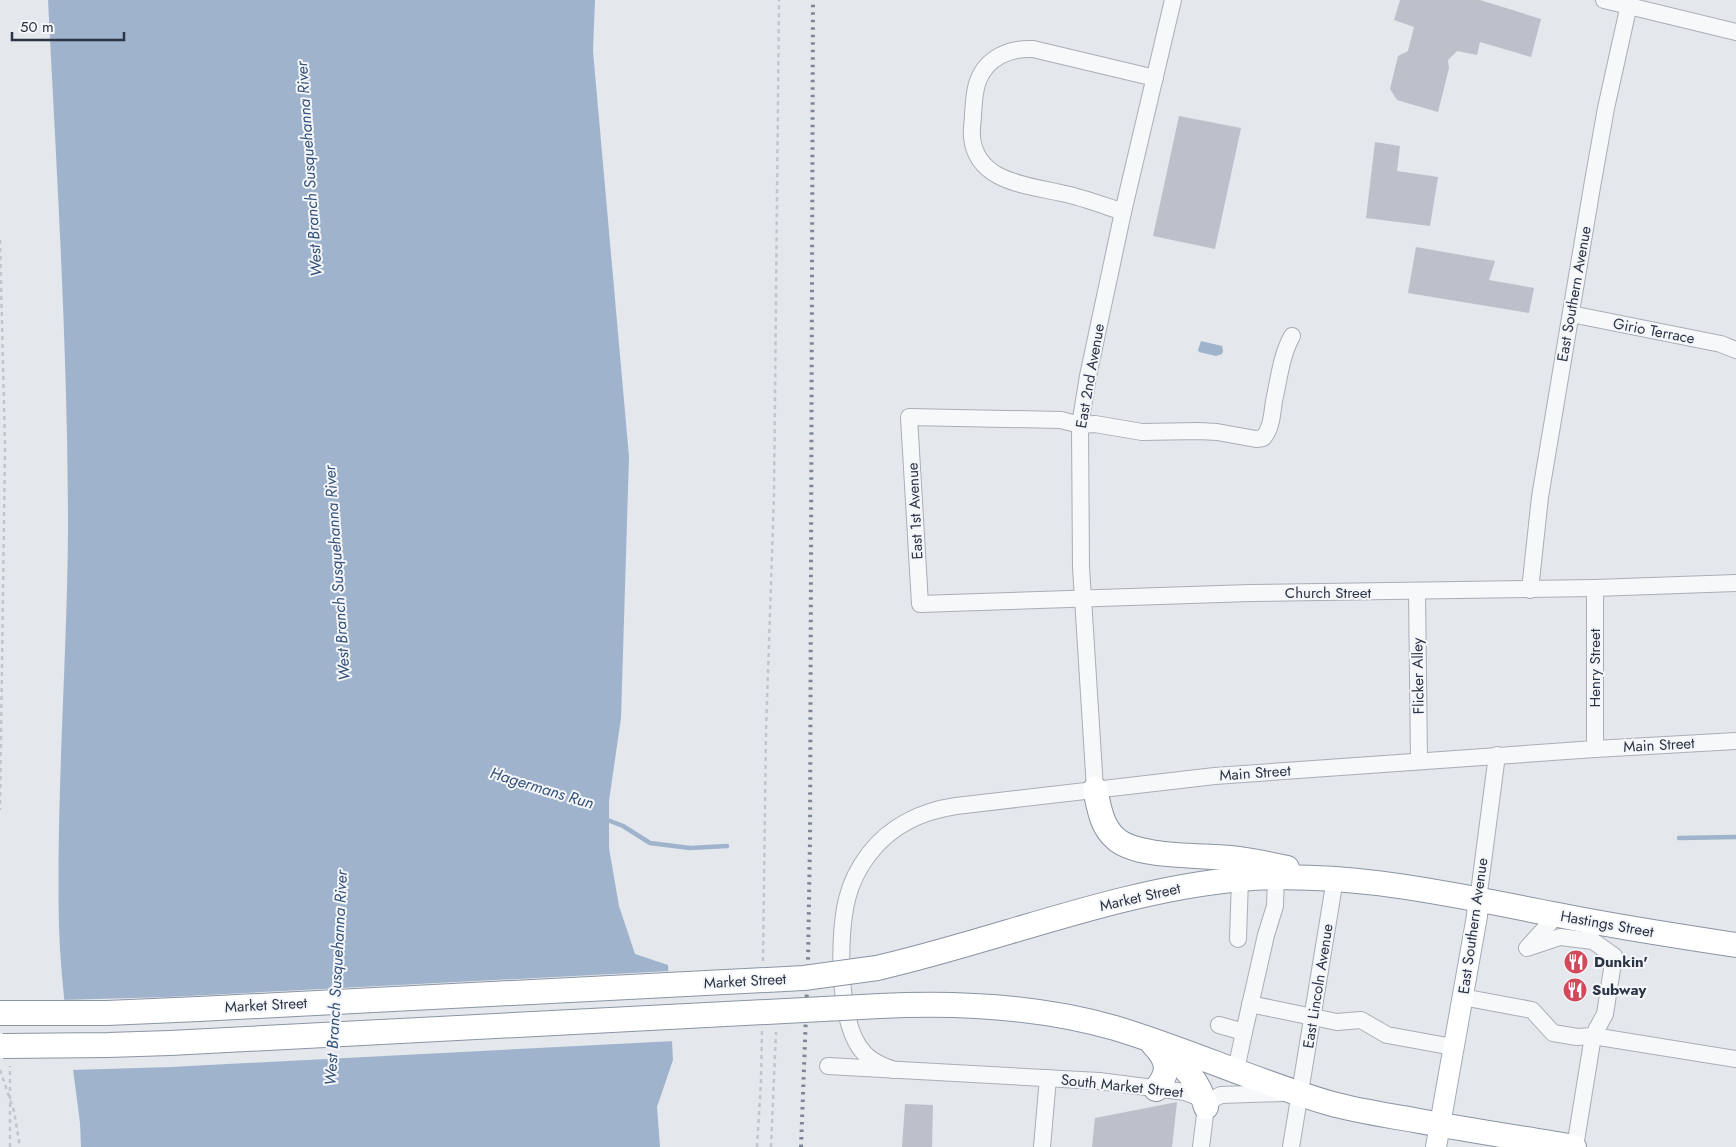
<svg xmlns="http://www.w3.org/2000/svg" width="1736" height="1147" font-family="Jost,sans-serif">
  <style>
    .water { fill: #9fb4cc }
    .pier { fill: #e4e7ec }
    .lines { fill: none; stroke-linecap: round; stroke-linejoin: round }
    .stream { stroke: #9fb4cc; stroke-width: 4.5 }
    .building { fill: #bbc0ca }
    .minor-casing { stroke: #a9aeb7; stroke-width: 18 }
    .major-casing { stroke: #a3abb8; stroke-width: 22 }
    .highway-casing { stroke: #8b94a3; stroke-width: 26 }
    .path { stroke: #c2c5cb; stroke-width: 2.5; stroke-dasharray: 4 4; stroke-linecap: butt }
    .minor { stroke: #f7f8fa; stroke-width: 16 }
    .major { stroke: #fff; stroke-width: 20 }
    .highway { stroke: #fff; stroke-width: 24 }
    .rail { stroke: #7d8696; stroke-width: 4; stroke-dasharray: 2.5 5; stroke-linecap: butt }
    .highway-bridge-casing { stroke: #8b94a3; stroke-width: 26; stroke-linecap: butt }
    .path-bridge { stroke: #c2c5cb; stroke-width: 2.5; stroke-dasharray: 4 4; stroke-linecap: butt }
    .highway-bridge { stroke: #fff; stroke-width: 24 }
    .labels { text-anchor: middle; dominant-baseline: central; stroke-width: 4; stroke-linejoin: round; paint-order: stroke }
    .street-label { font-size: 15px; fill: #2b3445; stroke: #f4f6f9 }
    .poi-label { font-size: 15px; font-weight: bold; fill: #2b3445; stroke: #f4f6f9; text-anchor: start }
    .water-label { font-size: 16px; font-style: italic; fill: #34527a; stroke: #f4f6f9 }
  </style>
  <rect width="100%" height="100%" fill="#e4e7ec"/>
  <g class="water">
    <path d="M48 0H595L593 51 629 457 621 718 609 801V848L619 906 635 954 668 965 673 1060 657 1107 660 1147H81L80 1123C72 1058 61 992 59 927 56 795 67 663 68 531 68 354 57 177 48 0Z"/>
    <path d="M1201 341 1222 346 1223 351 1222 354 1216 356 1199 352 1198 350Z"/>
  </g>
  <path class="pier" d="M670 971 675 1041 171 1067 71 1070 62 1000 168 997Z"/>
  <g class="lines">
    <g class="stream">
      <path d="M605 819 623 826 650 843 690 848 727 846"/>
      <path d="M1679 838 1736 837"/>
    </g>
  </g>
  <g class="building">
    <path d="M1400 0H1480L1541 19 1531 57 1480 42 1477 55 1457 51 1448 60 1449 68 1438 112 1397 100 1390 89 1398 56 1408 51 1414 27 1394 20Z"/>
    <path d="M1179 116 1241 128 1215 249 1153 236Z"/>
    <path d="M1375 142 1400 146 1397 171 1438 177 1430 226 1366 218Z"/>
    <path d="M1416 247 1495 261 1489 280 1534 288 1529 313 1408 293Z"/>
    <path d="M1177 1102 1172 1147H1092L1095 1118Z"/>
    <path d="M905 1104 933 1105 932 1147H902Z"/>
  </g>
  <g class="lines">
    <defs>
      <g id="minor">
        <path d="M1604 0 1736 32"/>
        <path d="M1123 212C1102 205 1082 197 1061 193 1027 185 976 182 972 137 971 130 973 122 973 114 974 103 974 91 978 81 987 57 1010 48 1033 49L1155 78"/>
        <path d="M1571 314 1721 344 1736 350"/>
        <path d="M1292 336C1281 356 1279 379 1274 401 1272 413 1272 428 1263 438L1256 439 1217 432 1199 431 1142 432 1095 424 1080 425 1061 420 909 417 920 604 1251 593 1595 588 1736 583"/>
        <path d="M1595 588V749"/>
        <path d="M1530 590 1540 497 1592 187 1606 108 1630 0"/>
        <path d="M1417 592 1419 761"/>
        <path d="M1095 789 1081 567 1080 425 1088 376 1123 212 1173 0"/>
        <path d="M1478 900 1497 755"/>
        <path d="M1238 939 1240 879"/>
        <path d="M1528 947 1557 915"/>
        <path d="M1527 948 1560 937 1593 941 1614 956 1605 1014 1593 1036 1575 1147"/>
        <path d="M1462 997 1532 1010 1553 1033 1577 1037 1593 1036 1736 1059"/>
        <path d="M1250 1004 1337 1022 1361 1020 1387 1035 1453 1047"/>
        <path d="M1219 1025 1244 1032 1236 1070"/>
        <path d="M1244 1032 1266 935 1275 906 1276 877"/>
        <path d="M828 1066 1099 1081 1185 1092 1198 1097 1205 1105"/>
        <path d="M894 1070C883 1066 872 1062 864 1053 837 1024 838 935 847 899 851 883 859 867 869 854 890 826 922 811 956 806L1215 776 1595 749 1736 741"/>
        <path d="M1206 1107 1215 1098 1221 1095 1283 1093"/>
        <path d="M1042 1147 1048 1078"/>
        <path d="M1201 1147 1206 1107"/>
        <path d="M1291 1147 1335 879"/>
      </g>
      <path id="major" d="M1436 1147 1477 916 1478 900"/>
      <g id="highway">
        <path d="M1095 789C1099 806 1101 826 1115 838 1135 858 1201 855 1230 858 1250 860 1269 864 1287 868"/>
        <path d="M877 968C999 940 1115 891 1240 879 1348 870 1453 895 1558 915 1617 927 1677 936 1736 945"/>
        <path d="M880 1006C959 1002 1038 1006 1115 1028 1188 1050 1257 1082 1329 1103 1357 1111 1386 1115 1414 1120 1467 1130 1521 1138 1574 1147"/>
        <path d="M0 1013H107L199 1009"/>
        <path d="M1153 1044C1168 1060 1171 1071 1156 1089"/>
        <path d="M1162 1049C1184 1065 1199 1081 1206 1107"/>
      </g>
    </defs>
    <use href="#minor" class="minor-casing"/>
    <use href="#major" class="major-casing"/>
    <use href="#highway" class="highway-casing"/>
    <g class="path">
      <path d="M0 240 5 447 0 810"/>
      <path d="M763 961 766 731 774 495 779 0"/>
      <path d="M0 1070 14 1111 20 1147"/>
      <path d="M757 1147 761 1081 762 1031"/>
      <path d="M771 1147 776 1032"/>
    </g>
    <use href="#minor" class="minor"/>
    <use href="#major" class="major"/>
    <use href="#highway" class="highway"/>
    <path class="rail" d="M801 1147 808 962 810 840 813 0"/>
    <defs>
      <g id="highway-bridge">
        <path d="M199 1009 804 978 877 968"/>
        <path d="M3 1046 108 1045 170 1043 880 1006"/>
      </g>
    </defs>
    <use href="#highway-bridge" class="highway-bridge-casing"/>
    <path class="path-bridge" d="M10 1147V1066"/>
    <use href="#highway-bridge" class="highway-bridge"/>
  </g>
  <defs>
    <symbol id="restaurant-disc" viewBox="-11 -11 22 22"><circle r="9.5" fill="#d1495b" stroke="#f4f6f9"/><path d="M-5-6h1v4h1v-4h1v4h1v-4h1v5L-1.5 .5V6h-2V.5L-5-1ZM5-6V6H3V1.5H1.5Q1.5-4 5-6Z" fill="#fff"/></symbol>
  </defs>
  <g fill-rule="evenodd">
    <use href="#restaurant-disc" x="1562" y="948" width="28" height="28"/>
    <use href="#restaurant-disc" x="1561" y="976" width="28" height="28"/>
  </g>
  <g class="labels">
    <g class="street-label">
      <text transform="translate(1574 294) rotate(-80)">East Southern Avenue</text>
      <text transform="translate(1654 331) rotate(11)">Girio Terrace</text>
      <text transform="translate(1090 376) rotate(-80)">East 2nd Avenue</text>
      <text transform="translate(915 511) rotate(-93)">East 1st Avenue</text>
      <text x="1328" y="593">Church Street</text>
      <text transform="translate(1595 668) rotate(-90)">Henry Street</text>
      <text transform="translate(1418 676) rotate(-91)">Flicker Alley</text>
      <text transform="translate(1659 745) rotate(-3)">Main Street</text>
      <text transform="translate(1255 773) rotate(-4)">Main Street</text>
      <text transform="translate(1140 897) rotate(-13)">Market Street</text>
      <text transform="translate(1607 924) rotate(10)">Hastings Street</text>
      <text transform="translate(1473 926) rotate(-82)">East Southern Avenue</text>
      <text transform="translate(745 981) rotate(-3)">Market Street</text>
      <text transform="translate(1318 986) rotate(-81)">East Lincoln Avenue</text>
      <text transform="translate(266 1005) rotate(-3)">Market Street</text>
      <text transform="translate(1122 1086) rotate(6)">South Market Street</text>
    </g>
    <g class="poi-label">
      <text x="1594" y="962">Dunkin'</text>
      <text x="1592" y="990">Subway</text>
    </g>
    <g class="water-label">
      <text transform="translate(309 169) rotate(-94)">West Branch Susquehanna River</text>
      <text transform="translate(337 573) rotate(-94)">West Branch Susquehanna River</text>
      <text transform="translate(542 788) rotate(17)">Hagermans Run</text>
      <text transform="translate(336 978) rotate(-87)">West Branch Susquehanna River</text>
    </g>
  </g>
  <path d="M12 32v8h112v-8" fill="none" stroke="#2b3445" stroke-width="2.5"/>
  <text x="20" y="32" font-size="15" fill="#2b3445" stroke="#f4f6f9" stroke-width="4" paint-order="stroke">50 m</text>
</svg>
